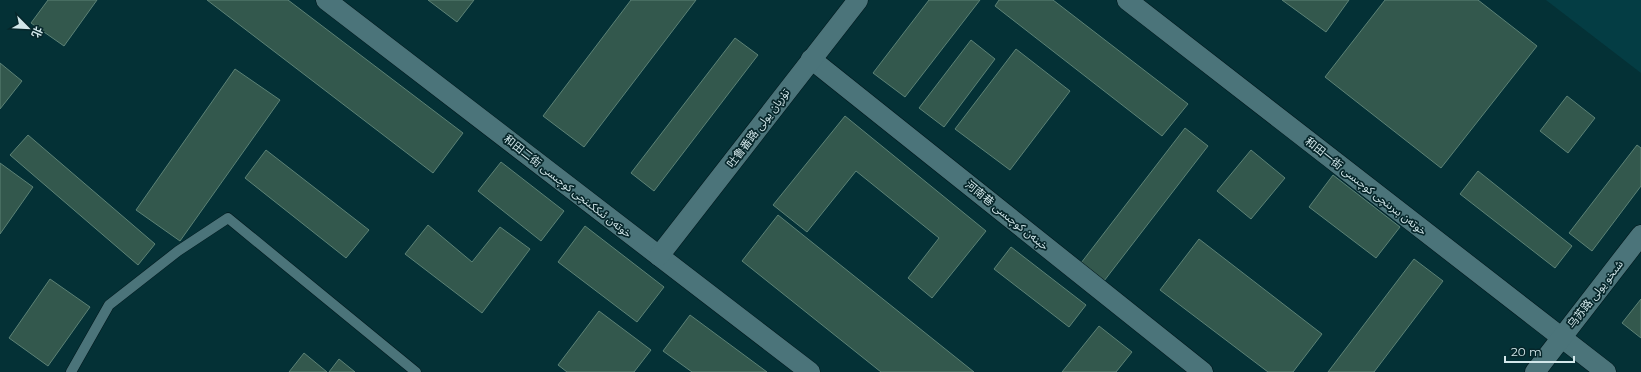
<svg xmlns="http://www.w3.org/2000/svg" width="1641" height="372" font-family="Montserrat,'Noto Sans Arabic','Noto Sans SC',sans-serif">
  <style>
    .built { fill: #043d44 }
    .building { fill: #33584d; stroke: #5c8276 }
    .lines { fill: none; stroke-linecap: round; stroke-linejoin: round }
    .lane-casing { stroke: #00171c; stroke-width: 11 }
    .street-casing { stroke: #00171c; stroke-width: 21 }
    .lane { stroke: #4b747a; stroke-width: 10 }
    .street { stroke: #4b747a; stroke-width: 20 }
    .labels { text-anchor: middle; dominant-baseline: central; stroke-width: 3.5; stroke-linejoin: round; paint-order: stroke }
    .street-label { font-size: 11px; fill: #d2e7ea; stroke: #06262a }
  </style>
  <rect width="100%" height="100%" fill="#043136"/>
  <path class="built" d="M1546 0H1641V73Z"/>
  <g class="building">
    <path d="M48 0H97L64 46 31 23Z"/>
    <path d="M207 0H288L463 133 433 173Z"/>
    <path d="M428 0H474L457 22Z"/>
    <path d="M631 0H696L584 147 543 116Z"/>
    <path d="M929 0H980L905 97 873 73Z"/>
    <path d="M999 0H1053L1188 104 1162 136 995 6Z"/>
    <path d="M1282 0H1349L1326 32Z"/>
    <path d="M1385 0H1478L1537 46 1441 168 1325 77Z"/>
    <path d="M735 38 758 55 654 191 631 173Z"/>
    <path d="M971 40 995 59 944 127 919 108Z"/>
    <path d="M1016 49 1070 91 1010 170 955 129Z"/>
    <path d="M0 63 22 81 0 109Z"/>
    <path d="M235 69 280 100 180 241 136 210Z"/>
    <path d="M1567 96 1595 118 1568 153 1540 131Z"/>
    <path d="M845 116 986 231 932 298 908 278 939 238 856 171 807 232 773 205Z"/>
    <path d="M1185 128 1208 146 1104 281 1081 263Z"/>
    <path d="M28 135 155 244 138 265 10 155Z"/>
    <path d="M1637 145 1641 148V186L1592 251 1569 233Z"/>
    <path d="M266 150 369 230 346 258 245 178Z"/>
    <path d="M1251 150 1285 178 1251 219 1217 191Z"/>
    <path d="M501 162 564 211 541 241 478 191Z"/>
    <path d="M0 163 33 187 0 234Z"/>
    <path d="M1478 171 1572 246 1555 268 1460 194Z"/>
    <path d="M1333 175 1400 227 1376 258 1309 207Z"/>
    <path d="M778 215 974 372H881L742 261Z"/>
    <path d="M428 225 472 262 500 227 530 249 482 313 405 254Z"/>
    <path d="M585 226 664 287 637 322 558 262Z"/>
    <path d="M1199 239 1322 334 1293 372H1268L1160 290Z"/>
    <path d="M1011 247 1086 305 1069 327 994 269Z"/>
    <path d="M1414 259 1443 281 1374 372H1328Z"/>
    <path d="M50 279 90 307 48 366 9 338Z"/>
    <path d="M1641 299V338L1622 323Z"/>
    <path d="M599 311 651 350 634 372H567L558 365Z"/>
    <path d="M690 315 767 372H692L663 351Z"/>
    <path d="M1099 326 1132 352 1116 372H1062Z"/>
    <path d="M304 353 327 372H289Z"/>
    <path d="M339 359 355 372H329Z"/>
  </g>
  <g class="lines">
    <defs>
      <path id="lane" d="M71 372 109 305 178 251 228 218 416 372"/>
      <g id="street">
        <path d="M326 0 810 372"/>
        <path d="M1127 0 1606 372"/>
        <path d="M811 59 1203 372"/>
        <path d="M659 256 858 0"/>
        <path d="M1535 372 1641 235"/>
      </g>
    </defs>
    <use href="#lane" class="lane-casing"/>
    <use href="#street" class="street-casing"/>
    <use href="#lane" class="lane"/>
    <use href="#street" class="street"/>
  </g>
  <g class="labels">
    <g class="street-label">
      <text transform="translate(758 128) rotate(-53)">吐鲁番路 تۇرپان يولى</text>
      <text transform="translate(568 186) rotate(38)">和田二街 خوتەن ئىككىنچى كوچىسى</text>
      <text transform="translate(1366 186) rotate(38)">和田一街 خوتەن بىرىنچى كوچىسى</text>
      <text transform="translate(1007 215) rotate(39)">河南巷 خېنەن كوچىسى</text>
      <text transform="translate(1595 294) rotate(-52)">乌苏路 شىخو يولى</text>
    </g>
  </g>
  <g transform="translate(28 28) rotate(114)" stroke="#06262a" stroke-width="3" paint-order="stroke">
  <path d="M0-3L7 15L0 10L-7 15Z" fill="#d2e7ea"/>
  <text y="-6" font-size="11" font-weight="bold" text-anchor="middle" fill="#d2e7ea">北</text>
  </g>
  <path d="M1505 356v6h69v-6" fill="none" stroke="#d2e7ea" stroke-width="2"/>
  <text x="1511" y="356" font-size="12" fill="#d2e7ea" stroke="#06262a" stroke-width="3" paint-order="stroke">20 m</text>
</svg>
